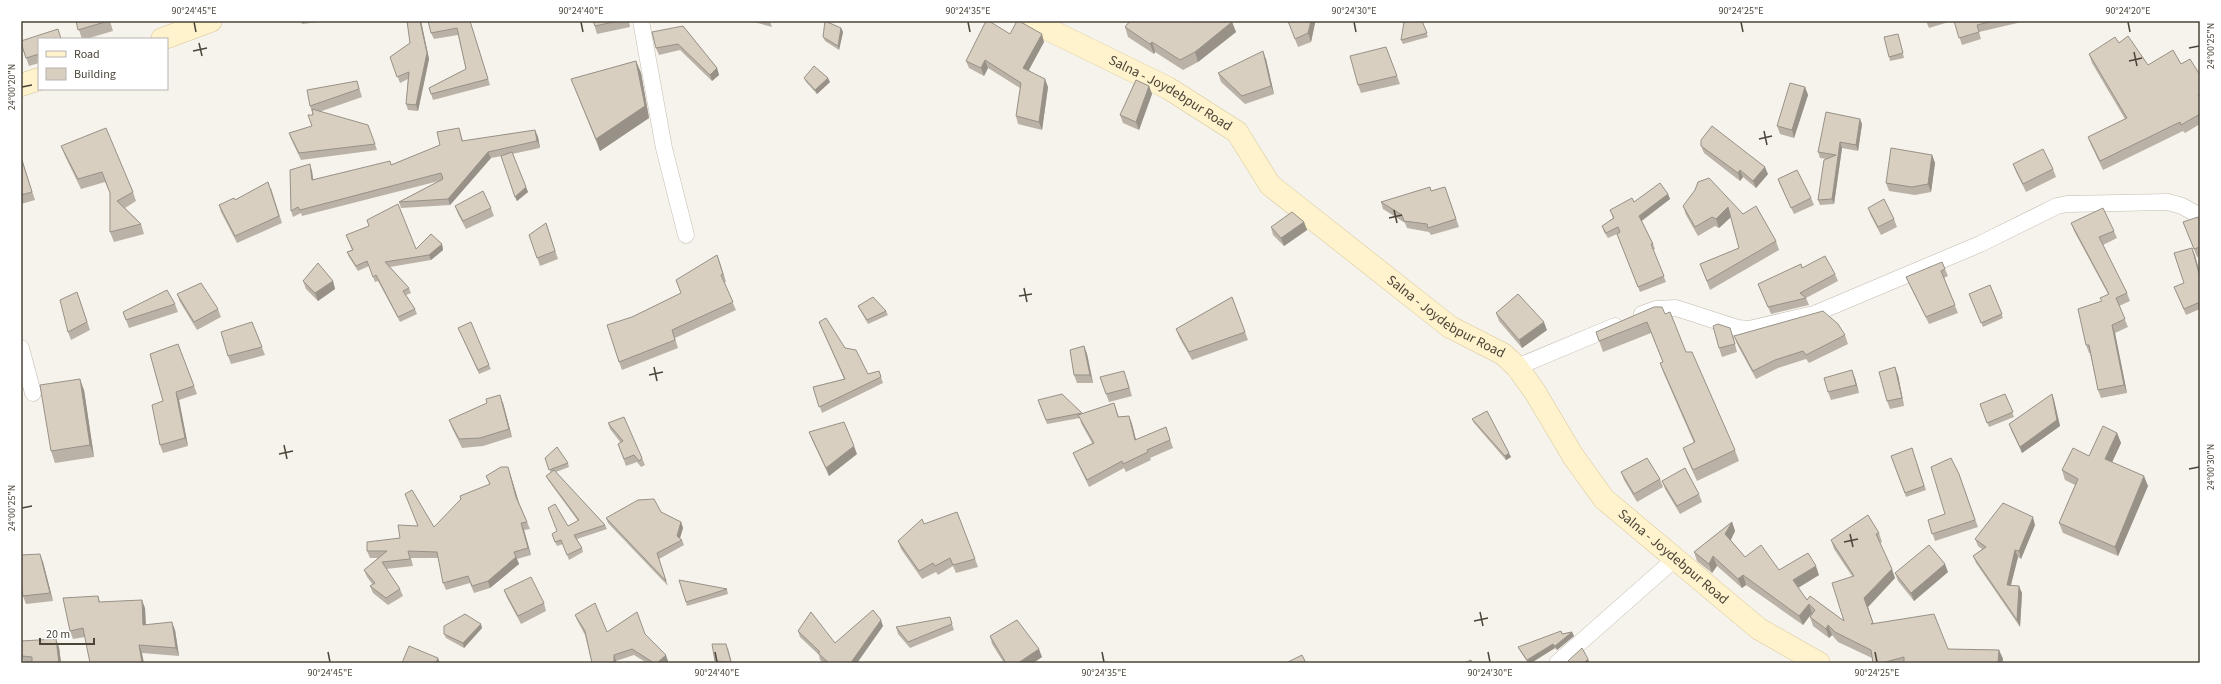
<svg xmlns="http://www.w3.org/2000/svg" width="2221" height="684" font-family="'Source Sans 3',sans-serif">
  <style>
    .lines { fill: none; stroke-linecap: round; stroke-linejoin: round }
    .minor-casing { stroke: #c2bbae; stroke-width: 17 }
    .secondary-casing { stroke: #d6c79b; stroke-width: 23 }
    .minor { stroke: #fff; stroke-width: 16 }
    .secondary { stroke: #fff3cd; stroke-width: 22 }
    .wall { fill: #bab2a6 }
    .shaded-wall { fill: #979187 }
    .building { fill: #d8cfc1; stroke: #979187 }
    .ticks { fill: none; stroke: #4b4439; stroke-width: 1.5 }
    .labels { text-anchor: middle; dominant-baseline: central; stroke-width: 4; stroke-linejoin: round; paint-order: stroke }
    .street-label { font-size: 14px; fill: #4b4439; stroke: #fff }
    .neatline { fill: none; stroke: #4b4439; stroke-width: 1.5 }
    .ticks-label { font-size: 10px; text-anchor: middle; fill: #4b4439 }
  </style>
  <rect width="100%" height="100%" fill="#f6f3ec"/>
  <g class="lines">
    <defs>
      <g id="minor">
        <path d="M641 21 664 148 686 235"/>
        <path d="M1642 314 1656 309 1676 308 1738 328 1749 329 1814 314 1980 244 2057 206 2067 204 2168 202 2182 206 2200 216"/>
        <path d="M21 348 33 393"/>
        <path d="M1517 367 1615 326"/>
        <path d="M1557 663 1676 558"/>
      </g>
      <g id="secondary">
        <path id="s1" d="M1031 21 1168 88 1237 132 1270 185 1450 327 1503 354 1517 367 1535 392 1573 456 1604 499 1759 629 1819 663"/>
        <path d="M162 39 211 21"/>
        <path d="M21 85 39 79"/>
      </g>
    </defs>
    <use href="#minor" class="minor-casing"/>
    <use href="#secondary" class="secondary-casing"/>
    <use href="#minor" class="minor"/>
    <use href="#secondary" class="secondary"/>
  </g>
  <g class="wall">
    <path d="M76 21H110L113 31 86 39H82Z"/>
    <path d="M301 21H319V22L302 24Z"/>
    <path d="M407 21H421L429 59 418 111 408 110 406 104 408 79 400 83 390 57 410 43Z"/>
    <path d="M428 21H470L490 85 433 100 429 88 466 69 458 35 434 39 431 33Z"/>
    <path d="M593 21H629L630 27 597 34Z"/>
    <path d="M751 21H770L772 27Z"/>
    <path d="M1288 21H1315V23L1311 42 1298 47Z"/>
    <path d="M1422 21 1428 37 1403 44 1401 40Z"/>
    <path d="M1926 21H1952L1929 28Z"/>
    <path d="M1954 21H2026L1979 32 1981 39 1962 45Z"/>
    <path d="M1195 22H1232L1236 32 1198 62 1183 70 1155 52 1154 54 1128 37 1125 27Z"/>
    <path d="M683 26 717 68 719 75 712 81 680 50 659 55 656 48Z"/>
    <path d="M841 28 843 32 839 50 825 41 823 37Z"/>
    <path d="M1010 34 1044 42 1029 70 1048 87 1042 130 1018 124 1016 116 1020 88 988 68 984 76 969 68 966 61Z"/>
    <path d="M1898 34 1904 58 1890 61 1889 57Z"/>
    <path d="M39 39V63L29 66 21 43Z"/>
    <path d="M2119 43 2148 65 2181 64 2200 75V124L2185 133 2183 131 2103 170 2091 145 2088 137 2125 119 2092 63 2089 54Z"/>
    <path d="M1386 47 1400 84 1361 93 1358 85Z"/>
    <path d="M1266 59 1274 94 1245 104 1221 82 1218 73Z"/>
    <path d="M636 61 641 73 649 118 600 151 571 79Z"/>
    <path d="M804 78 830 82 817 94 806 82Z"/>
    <path d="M357 81 362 97 319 112 375 144 377 150 301 160 291 139 289 133 312 126 313 115 310 106Z"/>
    <path d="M1149 86 1152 94 1139 130 1123 123 1120 115Z"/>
    <path d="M1805 87 1808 95 1794 138 1780 134 1777 126Z"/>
    <path d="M1862 124 1858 151 1842 148 1834 204 1820 205 1818 200 1827 159 1820 158 1818 152Z"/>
    <path d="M459 128 463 141 535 130 538 137 540 148 512 154 528 192 517 201 502 156 491 158 450 205 401 208 399 202 439 181 302 216 301 213 293 217 291 211 312 171 313 180 391 165 440 145Z"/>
    <path d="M61 146 133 192 136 201 125 208 141 224 144 234 114 242 110 232V193L105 182 81 189 65 156Z"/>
    <path d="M1701 146 1768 174 1756 188 1743 177 1740 181 1704 153Z"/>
    <path d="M1932 155 1935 163 1931 192 1915 195 1889 191 1886 183Z"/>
    <path d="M21 157 35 200 21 204Z"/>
    <path d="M2013 164 2053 169 2056 177 2026 192 2016 172Z"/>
    <path d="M1778 179 1811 198 1814 205 1794 214 1780 185Z"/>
    <path d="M1445 187 1459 227 1431 235 1429 232 1407 228 1405 223 1383 209 1381 202 1431 191Z"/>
    <path d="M271 188 282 223 237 243 221 212 219 205 235 200Z"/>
    <path d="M1668 194 1670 199 1642 221 1653 244 1655 249 1653 250 1666 282 1640 292 1617 234 1608 238 1604 232 1602 226 1613 218 1610 210 1634 202Z"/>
    <path d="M455 206 491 208 494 216 466 229 458 214Z"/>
    <path d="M1683 206 1743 214 1776 241 1779 250 1710 290 1700 264 1739 248 1731 217 1719 228 1715 226 1698 236 1686 215Z"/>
    <path d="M1868 208 1894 219 1897 227 1881 235 1871 216Z"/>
    <path d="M2200 221V256L2197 257 2183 222Z"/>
    <path d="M1304 222 1307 230 1284 246 1273 235 1271 227Z"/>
    <path d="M546 223 558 259 540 266 529 235Z"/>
    <path d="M2071 223 2114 231 2117 238 2103 245 2127 293 2130 301 2119 306 2128 327 2115 333 2127 393 2101 398 2098 390 2090 353H2089L2086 345 2102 301 2108 294 2074 231Z"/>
    <path d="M346 235 416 249 442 244 443 250 431 260 390 267 409 288 411 293 406 295 415 309 417 314 400 322 378 281 375 282 369 266 358 271 349 257 347 252 352 250Z"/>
    <path d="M2192 248 2200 274V309L2186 315 2174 287 2184 283Z"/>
    <path d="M717 255 726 282 724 283 736 310 675 338 678 348 622 370 619 362 632 317 681 293Z"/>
    <path d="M1802 268 1835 274 1838 281 1806 298 1809 305 1771 314 1758 284Z"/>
    <path d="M1945 269 1948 276 1944 278 1958 313 1929 324 1909 284 1906 277Z"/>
    <path d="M303 281H333L335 289 318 301 306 289Z"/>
    <path d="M1990 285 2003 318 1983 327 1969 294Z"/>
    <path d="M177 294 218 309 221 317 197 330 180 302Z"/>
    <path d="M1232 297 1248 340 1192 360 1179 337 1176 329Z"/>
    <path d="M80 300 90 330 71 340 68 332Z"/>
    <path d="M175 304 178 312 129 328 123 312Z"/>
    <path d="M858 306 886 311 888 315 868 324 860 310Z"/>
    <path d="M1496 313 1547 330 1522 348 1499 321Z"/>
    <path d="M1665 314 1686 352 1735 450 1739 461 1697 481 1687 459 1683 448 1694 443 1664 374 1660 363 1663 362 1651 333 1603 352 1596 332Z"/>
    <path d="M252 322 265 355 231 364 228 356Z"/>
    <path d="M819 322 845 348 868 374 879 371 883 383 822 413 813 387 844 379Z"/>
    <path d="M458 328 489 365 491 369 479 374Z"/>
    <path d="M1845 335 1848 344 1809 363 1806 359 1778 368 1756 379 1737 344 1734 336Z"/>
    <path d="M1733 336 1737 352 1722 357 1719 348Z"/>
    <path d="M1084 346 1087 354 1093 383H1077L1074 375Z"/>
    <path d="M150 354 194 386 197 394 179 400 188 446 163 453 160 445 163 401Z"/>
    <path d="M1898 375 1904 406 1890 409 1887 401Z"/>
    <path d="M1100 377 1127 379 1132 396 1109 402Z"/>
    <path d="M1855 378 1859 393 1831 400 1828 392Z"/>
    <path d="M84 390 94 457 55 463 51 451Z"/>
    <path d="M2005 394 2014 417 1989 427 1980 404Z"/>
    <path d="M2052 394 2054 400 2060 426 2022 453 2011 430 2009 424Z"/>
    <path d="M1038 400 1082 414 1114 403 1119 417 1129 416 1132 424 1136 440 1166 427 1173 448 1150 458 1151 460 1126 472 1124 468 1089 487 1076 460 1073 453 1092 443 1081 423 1080 418 1047 424Z"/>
    <path d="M503 403 512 437 483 446 462 448 452 428 449 420Z"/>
    <path d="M1472 419 1511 457 1506 460 1474 423Z"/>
    <path d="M608 423 642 458 645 465 641 467 637 462 626 466 618 444 621 443 610 429Z"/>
    <path d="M809 432 857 454 829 476 812 440Z"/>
    <path d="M2117 433 2121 443 2112 462 2148 486 2118 556 2063 533 2059 523 2075 485 2065 480 2062 470 2089 456Z"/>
    <path d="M1912 448 1926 490 1906 497 1891 456Z"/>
    <path d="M545 458 568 463 569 467 556 472 605 525 607 529 577 539 582 548 583 552 569 560 563 544 557 546 553 538 557 531 578 521 548 480 546 476 551 473Z"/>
    <path d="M1621 472 1660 479 1663 487 1637 502 1624 480Z"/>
    <path d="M510 473 518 500 530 529 524 530 531 555 517 559 519 564 490 588 474 593 470 583 446 590 443 583 439 558H411L413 566 386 569 400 589 403 596 388 605 373 593 370 586 373 585 367 577 364 570 378 558H370L367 551 400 538 418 526 405 494 434 527 461 500 460 496 490 485 486 476Z"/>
    <path d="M1959 474 1978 527 1935 541 1928 520 1945 514Z"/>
    <path d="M1662 481 1699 494 1702 502 1680 514 1665 489Z"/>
    <path d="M661 512 681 522 683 528 680 538 682 540 684 545 659 559 668 586 608 523 606 518Z"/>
    <path d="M1732 522 1735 531 1731 540 1745 557 1779 570 1819 575 1798 588 1807 600 1844 621 1852 576 1834 549 1831 540 1879 533 1882 542 1880 543 1895 578 1868 607 1873 624 1948 649 1999 650 2003 659 2002 663H1873L1872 658 1838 642 1832 635 1829 638 1813 626 1810 617 1812 613 1803 625 1746 585 1742 588 1717 566 1712 573 1697 561 1694 552Z"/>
    <path d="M924 524 975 559 978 567 956 573 953 566 938 575 936 572 922 579 901 549 898 541Z"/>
    <path d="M2035 525 2021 559 2018 557 2011 585 2022 593 2020 627 1976 563 1973 556 1982 549 1978 546 1975 539Z"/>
    <path d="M43 562 53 601 26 604 23 596Z"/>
    <path d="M1948 572 1914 601 1898 581 1895 573Z"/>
    <path d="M727 589 728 594 687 606 686 602Z"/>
    <path d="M504 590 544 603 546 611 521 624 507 598Z"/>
    <path d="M98 596 100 602 145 608 146 625 175 630 179 656 142 653 85 637 73 639 70 631Z"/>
    <path d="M575 615 607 632 645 634 668 661 667 663H647L634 655 616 661V663H592L585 635 577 620Z"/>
    <path d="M952 624 954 630 910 648 898 634 896 627Z"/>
    <path d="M883 626 857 663H824L820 660 819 655 800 637 798 631 835 643Z"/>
    <path d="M482 628 464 648 446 638 444 634Z"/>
    <path d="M1572 632 1574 636 1557 650 1555 648 1531 663H1528L1520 651 1518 647 1562 634Z"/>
    <path d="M990 636 1042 657 1033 663H1004L992 644Z"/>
    <path d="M59 647 61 663H24L22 656Z"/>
    <path d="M728 648 732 663H716L715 661Z"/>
  </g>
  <g class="shaded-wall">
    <path d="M420 21H421L429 59 418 111 416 105Z"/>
    <path d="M1311 21H1315V23L1311 42 1308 33Z"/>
    <path d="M1232 22 1236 32 1198 62 1195 52Z"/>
    <path d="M841 28 843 32 839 50 838 46Z"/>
    <path d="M1042 34 1044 42 1026 75 1023 68Z"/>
    <path d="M1152 42 1155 52 1154 54 1150 44Z"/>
    <path d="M1263 51 1266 59 1274 94 1271 86Z"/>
    <path d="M985 60 988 68 984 76 981 68Z"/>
    <path d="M636 61 641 73 649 118 600 151 596 139Z"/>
    <path d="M717 68 719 75 712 81 710 75Z"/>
    <path d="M828 78 830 82 817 94 815 90Z"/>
    <path d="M1045 79 1048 87 1042 130 1039 122Z"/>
    <path d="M1149 86 1152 94 1139 130 1136 122Z"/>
    <path d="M1805 87 1808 95 1794 138 1792 130Z"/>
    <path d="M1860 119 1862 124 1858 151 1856 145Z"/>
    <path d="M535 130 538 137 540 148 537 141Z"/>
    <path d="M1840 142 1842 148 1834 204 1832 199Z"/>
    <path d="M488 152 491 158 450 205 448 199Z"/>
    <path d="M1932 155 1935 163 1931 192 1928 184Z"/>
    <path d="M310 164 312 171 314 187 312 180Z"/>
    <path d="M1765 167 1768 174 1756 188 1753 181Z"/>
    <path d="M1740 170 1743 177 1740 181 1738 173Z"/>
    <path d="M526 187 528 192 517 201 515 197Z"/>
    <path d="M1668 194 1670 199 1641 221 1639 216Z"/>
    <path d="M1728 207 1732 216 1719 228 1716 219Z"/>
    <path d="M1304 222 1307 230 1284 246 1281 238Z"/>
    <path d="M442 244 443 250 431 260 429 255Z"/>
    <path d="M2192 248 2195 255 2200 274V277Z"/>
    <path d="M717 255 720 263 726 282 723 274Z"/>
    <path d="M333 281 335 289 318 301 315 293Z"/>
    <path d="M1544 322 1547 330 1522 348 1519 340Z"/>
    <path d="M2112 325 2115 333 2127 393 2124 385Z"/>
    <path d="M1084 346 1087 354 1093 383 1090 375Z"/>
    <path d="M1895 367 1898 375 1904 406 1902 398Z"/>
    <path d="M1852 370 1855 378 1859 393 1856 385Z"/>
    <path d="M80 379 84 390 94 457 90 445Z"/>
    <path d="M176 392 179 400 188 446 185 438Z"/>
    <path d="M2052 394 2054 400 2060 426 2022 453 2020 447Z"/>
    <path d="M500 395 503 403 512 437 509 429Z"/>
    <path d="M1129 416 1132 424 1138 448 1135 440Z"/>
    <path d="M2117 433 2121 443 2109 469 2105 459Z"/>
    <path d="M854 446 857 454 829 476 826 468Z"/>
    <path d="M1509 453 1511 457 1506 460 1505 456Z"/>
    <path d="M508 467 510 473 519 503 516 497Z"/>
    <path d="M2144 476 2148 486 2118 556 2115 547Z"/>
    <path d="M2033 517 2035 525 2021 559 2019 551Z"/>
    <path d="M681 522 683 528 679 541 677 536Z"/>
    <path d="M1732 522 1735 531 1729 543 1725 534Z"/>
    <path d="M521 523 524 530 531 555 528 548Z"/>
    <path d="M2015 550 2018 557 2009 592 2007 585Z"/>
    <path d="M40 554 43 562 53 601 50 593Z"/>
    <path d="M1713 556 1717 566 1712 573 1709 564Z"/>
    <path d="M516 557 519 564 490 588 488 581Z"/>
    <path d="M1945 564 1948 572 1914 601 1911 593Z"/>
    <path d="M1816 566 1819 575 1796 589 1793 580Z"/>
    <path d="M1892 569 1895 578 1868 607 1876 632 1871 624 1864 598Z"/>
    <path d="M1743 575 1746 585 1742 588 1738 579Z"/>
    <path d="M2019 586 2022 593 2020 627 2017 620Z"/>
    <path d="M142 600 145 608 146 633 143 625Z"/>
    <path d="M1809 604 1812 613 1803 625 1799 616Z"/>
    <path d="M881 620 883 626 857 663H853L852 661Z"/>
    <path d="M172 622 175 630 179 656 176 648Z"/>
    <path d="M481 624 482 628 464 648 463 643Z"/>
    <path d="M1828 625 1832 635 1829 638 1826 629Z"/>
    <path d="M1572 632 1574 636 1557 650 1555 646Z"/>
    <path d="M56 639 59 647 61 663H59Z"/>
    <path d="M1553 644 1555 648 1531 663H1528L1527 660Z"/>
    <path d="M139 645 142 653 144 663H142Z"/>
    <path d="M1039 649 1042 657 1033 663H1018Z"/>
    <path d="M1999 650 2003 659 2002 663H1998Z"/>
    <path d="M614 655 616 661V663H615L614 662Z"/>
    <path d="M666 655 668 661 667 663H657Z"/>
    <path d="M438 658 440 663H436Z"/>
    <path d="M1588 659 1590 663H1584Z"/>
  </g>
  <g class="building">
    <path d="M76 21H108L78 30Z"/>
    <path d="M407 21H420L427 53 416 105 406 104 409 72 397 77 390 57 410 43Z"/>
    <path d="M428 21H470L488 79 431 94 429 88 466 69 457 28 431 33Z"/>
    <path d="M593 21H618L595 26Z"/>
    <path d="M825 21 841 28 838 46 823 37Z"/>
    <path d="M986 21H989L1010 34 1017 21H1019L1042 34 1023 68 1045 79 1039 122 1016 116 1021 83 985 60 981 68 966 61Z"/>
    <path d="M1130 21H1193L1195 22 1196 21H1231L1232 22 1195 52 1180 60 1152 42 1150 44 1125 27Z"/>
    <path d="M1288 21H1311L1308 33 1295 39Z"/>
    <path d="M1410 21H1422L1427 33 1401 40 1404 22Z"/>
    <path d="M1954 21H1994L1977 25 1979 32 1959 38Z"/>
    <path d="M683 26 717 68 710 75 678 44 656 48 652 32Z"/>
    <path d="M58 29 61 39H39V54L26 58 21 43V41Z"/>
    <path d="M1898 34 1903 53 1889 57 1884 37Z"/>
    <path d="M2128 36 2148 65 2173 50 2181 64 2190 59 2200 75V94L2198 95 2200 98V114L2181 125 2180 122 2100 161 2088 137 2127 118 2089 54 2115 37 2119 43Z"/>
    <path d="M1386 47 1397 76 1358 85 1350 56Z"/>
    <path d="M1263 51 1271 86 1242 96 1218 73Z"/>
    <path d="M636 61 645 106 596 139 571 79Z"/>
    <path d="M814 66 828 78 815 90 804 78Z"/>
    <path d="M1136 80 1149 86 1136 122 1120 115Z"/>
    <path d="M357 81 359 89 310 106 307 90Z"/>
    <path d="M1790 83 1805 87 1792 130 1777 126Z"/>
    <path d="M312 109 368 125 375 144 299 153 289 133 312 126 308 115H313Z"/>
    <path d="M1826 112 1860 119 1856 145 1840 142 1832 199 1818 200 1824 160 1836 155 1818 152Z"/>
    <path d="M1712 126 1765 167 1753 181 1740 170 1738 173 1701 146V140Z"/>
    <path d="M106 128 133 192 117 201 141 224 110 232V193L102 172 78 179 61 146Z"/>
    <path d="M459 128 462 141 535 130 537 141 488 152 448 199 399 202 443 179 441 173 300 210 298 207 291 211 290 170 310 164 312 180 390 161 391 165 440 145 437 132Z"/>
    <path d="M1891 148 1932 155 1928 184 1912 187 1886 183Z"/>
    <path d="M2043 149 2053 169 2023 184 2013 164Z"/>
    <path d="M512 152 526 187 515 197 501 156Z"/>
    <path d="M21 157 32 192 21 195Z"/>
    <path d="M1797 170 1811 198 1791 208 1778 179Z"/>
    <path d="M1709 178 1743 214 1756 206 1776 241 1707 281 1700 264 1739 248 1728 207 1716 219 1712 217 1695 227 1683 206 1695 190 1698 182Z"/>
    <path d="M268 182 279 216 235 236 219 205 234 198 235 200Z"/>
    <path d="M1660 183 1668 194 1639 216 1653 244H1651L1664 276 1638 287 1617 234 1620 232 1618 227 1606 233 1602 226 1614 218 1610 210 1632 198 1634 202Z"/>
    <path d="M1430 187 1431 191 1445 187 1456 219 1428 228 1427 224 1404 221 1402 215 1381 202Z"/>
    <path d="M483 191 491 208 463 221 455 206Z"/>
    <path d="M1884 199 1894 219 1878 227 1868 208Z"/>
    <path d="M398 204 416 249 431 234 442 244 429 255 385 262 409 288 403 291 415 309 398 317 376 275 373 277 367 261 356 266 347 252 353 250 346 235 369 226 367 220Z"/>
    <path d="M2103 208 2114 231 2099 237 2127 293 2116 298 2125 319 2112 325 2124 385 2098 390 2089 345H2086L2078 309 2102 301 2100 298 2109 294 2071 223Z"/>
    <path d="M1292 212 1304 222 1281 238 1271 227Z"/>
    <path d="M2198 217 2200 221V247L2194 249 2183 222Z"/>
    <path d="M546 223 555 251 537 258 529 235Z"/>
    <path d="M2192 248 2200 277V302L2184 309 2174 287 2184 283 2174 253Z"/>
    <path d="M717 255 723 274 721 275 733 302 672 330 675 340 619 362 607 325 632 317 681 293 676 280Z"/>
    <path d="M1825 256 1835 274 1800 293 1806 298 1768 307 1758 284 1801 264 1802 268Z"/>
    <path d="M1942 262 1945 269 1941 271 1955 305 1926 317 1906 277Z"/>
    <path d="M318 263 333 281 315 293 303 281Z"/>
    <path d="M201 283 218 309 194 322 177 294Z"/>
    <path d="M1990 285 2002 314 1981 323 1969 294Z"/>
    <path d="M167 290 175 304 126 320 123 312Z"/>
    <path d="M77 292 87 322 68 332 60 300Z"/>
    <path d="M1518 294 1544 322 1519 340 1496 313Z"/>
    <path d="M873 297 886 311 867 320 858 306Z"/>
    <path d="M1232 297 1245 332 1189 352 1176 329Z"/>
    <path d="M1654 307H1662L1665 314 1670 312 1686 352H1692L1735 450 1693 470 1683 448 1695 442 1660 363 1663 362 1647 322 1599 341 1596 332Z"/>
    <path d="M1823 311 1838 324 1845 335 1806 355 1803 351 1775 360 1753 371 1734 336Z"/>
    <path d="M826 318 845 348 856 350 868 374 879 371 881 377 819 407 813 387 845 379 819 322Z"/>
    <path d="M252 322 262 347 228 356 221 332Z"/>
    <path d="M471 322 489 365 478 370 458 328Z"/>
    <path d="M1718 324 1730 328 1735 344 1719 348 1713 326Z"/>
    <path d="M178 344 194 386 176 392 185 438 160 445 152 405 163 401 150 354Z"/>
    <path d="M1084 346 1090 375H1074L1070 350Z"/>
    <path d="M1895 367 1902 398 1887 401 1879 372Z"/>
    <path d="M1852 370 1856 385 1828 392 1824 378Z"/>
    <path d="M1124 371 1129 388 1106 394 1100 377Z"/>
    <path d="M80 379 90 445 51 451 40 385Z"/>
    <path d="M1062 394 1082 413 1046 420 1038 400Z"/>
    <path d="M2005 394 2013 412 1987 423 1980 404Z"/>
    <path d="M2052 394 2057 420 2020 447 2009 424Z"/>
    <path d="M500 395 509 429 480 438 459 439 449 420 487 403 486 399Z"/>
    <path d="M1114 403 1118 417 1129 416 1135 440 1166 427 1170 440 1147 450 1148 452 1123 464 1122 461 1087 480 1073 453 1094 443 1078 415Z"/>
    <path d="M1487 411 1509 453 1505 456 1472 419Z"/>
    <path d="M624 417 642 458 639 461 634 455 624 459 618 444 623 441 608 423Z"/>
    <path d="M844 422 854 446 826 468 809 432Z"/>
    <path d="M2103 426 2117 433 2105 459 2144 476 2115 547 2059 523 2078 479 2062 470 2073 448 2089 456Z"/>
    <path d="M557 447 568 463 549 470 545 458Z"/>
    <path d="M1912 448 1924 486 1905 493 1891 456Z"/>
    <path d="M1647 458 1660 479 1634 494 1621 472Z"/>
    <path d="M1951 458 1959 474 1975 520 1932 534 1928 520 1945 514 1931 467Z"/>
    <path d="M501 467H508L516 497 527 522 521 523 528 548 514 552 516 557 488 581 472 586 468 576 443 583 437 552 408 551 410 559 382 562 400 589 386 598 370 586 375 583 364 570 387 551H367V542L400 538 398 525 418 526 405 494 412 490 434 527 461 499 460 496 490 484 486 476Z"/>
    <path d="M1685 468 1699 494 1677 506 1662 481Z"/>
    <path d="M554 470 605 525 574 535 582 548 567 555 561 540 555 542 552 534 557 531 548 508 555 504 568 526 579 520 546 476Z"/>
    <path d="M654 499 661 512 681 522 677 536 682 540 657 553 666 581 606 518 638 500Z"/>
    <path d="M2003 503 2033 517 2019 551 2015 550 2007 585 2019 586 2017 620 1973 556 1986 547 1975 539Z"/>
    <path d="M957 512 975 559 953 565 950 558 935 566 933 563 919 571 898 541 922 519 924 524Z"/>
    <path d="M1868 515 1879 533 1876 534 1892 569 1864 598 1873 623 1871 624 1934 614 1948 649 1999 650 1998 663H1904V657L1882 663H1873L1871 650 1835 632 1828 625 1826 629 1810 617 1815 610 1809 604 1799 616 1743 575 1738 579 1713 556 1709 564 1694 552 1732 522 1725 534 1745 557 1761 545 1779 570 1808 553 1816 566 1793 580 1807 600 1810 596 1844 621 1832 583 1854 576 1831 540Z"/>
    <path d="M1929 545 1945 564 1911 593 1895 573Z"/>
    <path d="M40 554 50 593 23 596 21 586V555Z"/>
    <path d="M531 577 544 603 518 616 504 590Z"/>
    <path d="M679 580 727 589 686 602Z"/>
    <path d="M98 596 99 602 142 600 143 625 172 622 176 648 139 645 142 663H90L83 628 70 631 63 598Z"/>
    <path d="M595 603 607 632 637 612 645 634 666 655 657 663H654L632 649 614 655V662L612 663H592L585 631 575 615Z"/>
    <path d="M873 610 881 620 852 661 856 663H829L818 653 820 652 798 631 811 612 835 643Z"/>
    <path d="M465 614 481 624 463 643 444 634V626Z"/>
    <path d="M950 617 952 624 908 642 896 627Z"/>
    <path d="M1017 620 1039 649 1018 663H1006L990 636Z"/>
    <path d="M1561 631 1562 634 1572 632 1555 646 1553 644 1527 660 1518 647Z"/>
    <path d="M56 639 59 663H32V657L22 656 21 653V641Z"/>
    <path d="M712 644H726L731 662 715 661Z"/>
    <path d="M409 646 438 658 436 663H402Z"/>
    <path d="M1582 648 1588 659 1584 663H1569L1568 661Z"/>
    <path d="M1302 655 1306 663H1286Z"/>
    <path d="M1471 660 1472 663H1464Z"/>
  </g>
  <path class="ticks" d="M194 22 196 32M581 22 583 32M968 22 970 32M1354 22 1356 32M1741 22 1743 32M2128 22 2130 32M199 43 202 56M2189 48 2199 46M193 51 207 48M2134 52 2137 66M2129 61 2142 58M22 87 32 85M1764 131 1767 145M1759 139 1772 136M1394 210 1397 223M1389 218 1402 215M1024 288 1027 302M1019 296 1032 294M654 367 657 381M649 375 663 372M284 445 287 459M279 454 293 451M2189 469 2199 467M22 508 32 506M1850 534 1853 547M1844 542 1858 539M1480 612 1483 626M1474 621 1488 618M328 652 330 662M715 652 717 662M1102 652 1104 662M1488 652 1490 662M1875 652 1877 662"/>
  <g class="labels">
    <g class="street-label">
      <text stroke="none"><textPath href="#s1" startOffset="157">Salna - Joydebpur Road</textPath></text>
      <text stroke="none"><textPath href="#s1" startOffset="517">Salna - Joydebpur Road</textPath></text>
      <text stroke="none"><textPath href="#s1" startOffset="853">Salna - Joydebpur Road</textPath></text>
    </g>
  </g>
  <rect width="2221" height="684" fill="none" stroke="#ffffff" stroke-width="44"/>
  <rect x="38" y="38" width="130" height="52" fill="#ffffff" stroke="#b7b4b0"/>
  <rect x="46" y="51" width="20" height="6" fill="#fff3cd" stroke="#b7b4b0"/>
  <text x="74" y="58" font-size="12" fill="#4b4439">Road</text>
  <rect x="46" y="68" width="20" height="12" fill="#d8cfc1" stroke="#b7b4b0"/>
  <text x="74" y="78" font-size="12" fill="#4b4439">Building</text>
  <path d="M40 638v6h54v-6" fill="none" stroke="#4b4439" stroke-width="2"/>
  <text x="46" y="638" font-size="12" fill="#4b4439" stroke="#ffffff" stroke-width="3" paint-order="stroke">20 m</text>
  <rect x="22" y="22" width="2177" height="640" class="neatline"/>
  <g class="ticks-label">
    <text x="194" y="14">90°24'45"E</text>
    <text x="581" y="14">90°24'40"E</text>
    <text x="968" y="14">90°24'35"E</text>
    <text x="1354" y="14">90°24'30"E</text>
    <text x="1741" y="14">90°24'25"E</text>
    <text x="2128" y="14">90°24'20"E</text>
    <text transform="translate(2210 46) rotate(-90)" y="4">24°00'25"N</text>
    <text transform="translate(11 87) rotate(-90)" y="4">24°00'20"N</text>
    <text transform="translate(2210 467) rotate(-90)" y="4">24°00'30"N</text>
    <text transform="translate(11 508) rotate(-90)" y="4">24°00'25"N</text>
    <text x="330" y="676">90°24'45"E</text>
    <text x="717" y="676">90°24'40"E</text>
    <text x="1104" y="676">90°24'35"E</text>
    <text x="1490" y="676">90°24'30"E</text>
    <text x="1877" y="676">90°24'25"E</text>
  </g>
</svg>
